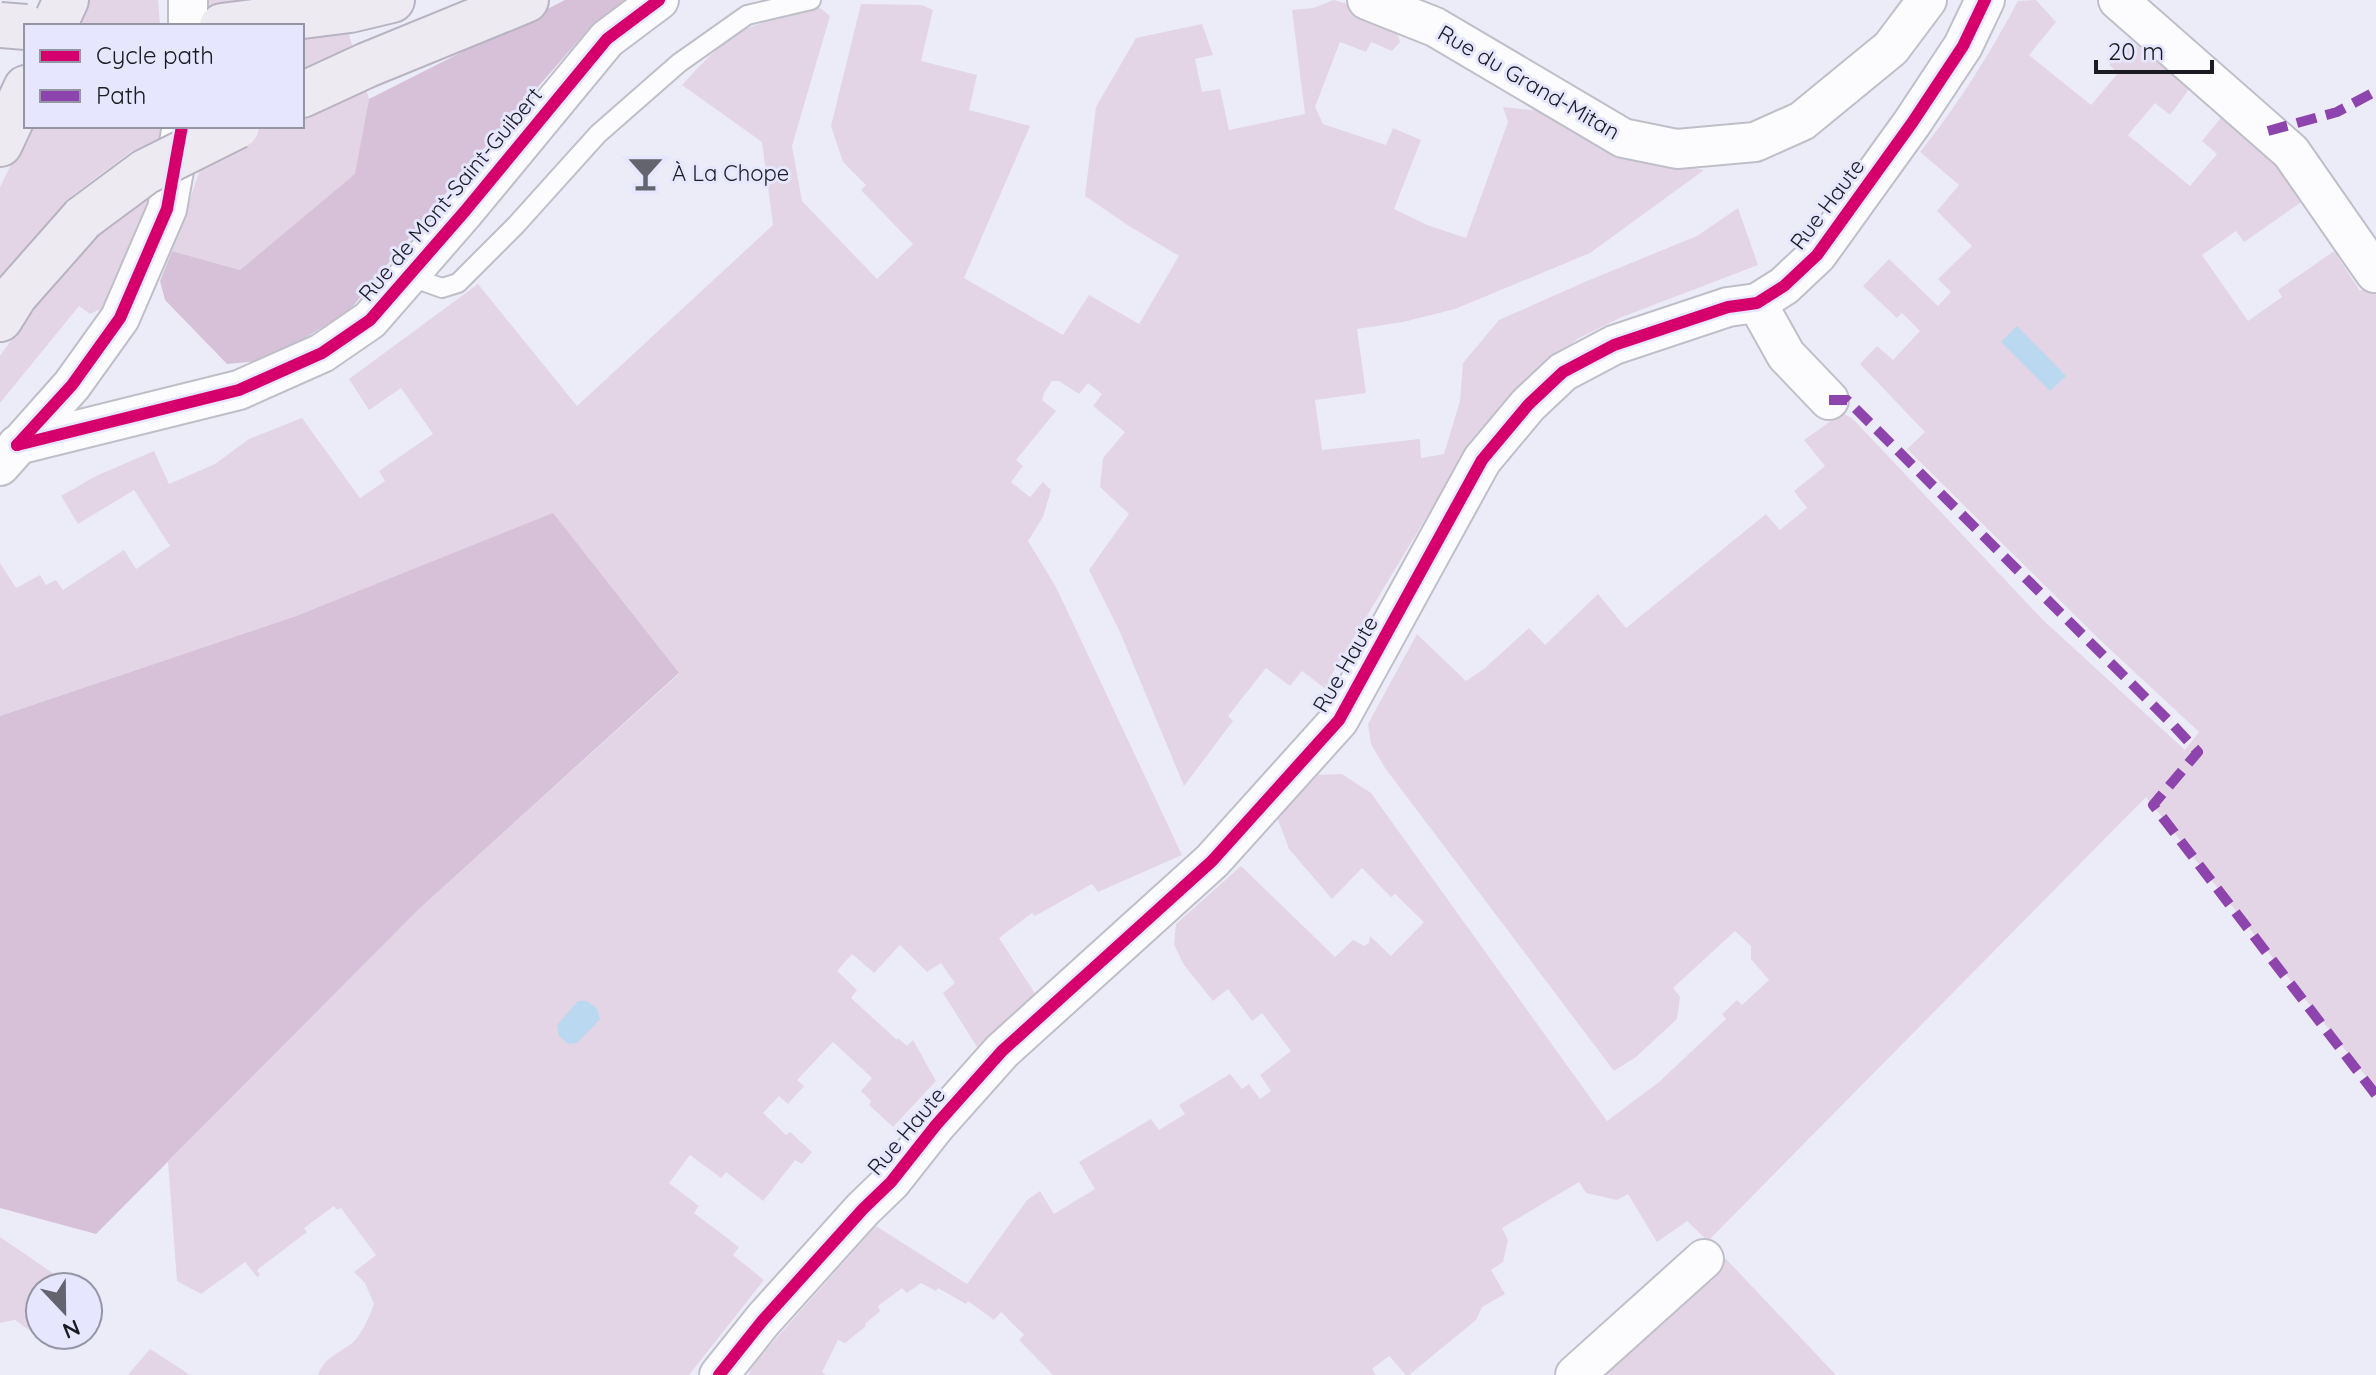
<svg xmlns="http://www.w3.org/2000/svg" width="2376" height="1375" font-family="Quicksand,sans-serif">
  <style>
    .green { fill: #e3d5e5 }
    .forest { fill: #d6c1d8 }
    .water { fill: #bad9f0 }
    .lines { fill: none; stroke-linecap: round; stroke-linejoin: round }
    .service-casing { stroke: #bebfc8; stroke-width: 22 }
    .minor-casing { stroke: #bebfc8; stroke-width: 42 }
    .trunk-casing { stroke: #b8b3c2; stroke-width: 48 }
    .service { stroke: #fcfcfe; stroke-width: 18 }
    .minor { stroke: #fcfcfe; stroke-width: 38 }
    .trunk { stroke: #edeaf2; stroke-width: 44 }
    .trunk-bridge-casing { stroke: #b8b3c2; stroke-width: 48; stroke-linecap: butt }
    .trunk-bridge { stroke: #edeaf2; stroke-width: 44 }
    .quiet { stroke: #8e44ad; stroke-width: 10; stroke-dasharray: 20 10; stroke-linecap: butt }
    .cycleway-casing { stroke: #e6e6fe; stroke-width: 17 }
    .cycleway { stroke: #d6006c; stroke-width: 12 }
    .labels { text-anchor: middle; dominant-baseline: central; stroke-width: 6; stroke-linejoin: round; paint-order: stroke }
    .street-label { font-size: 22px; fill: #1b1b23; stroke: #e6e6fe }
    .poi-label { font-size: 22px; fill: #1b1b23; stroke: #e6e6fe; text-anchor: start }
  </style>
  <rect width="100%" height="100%" fill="#ececf8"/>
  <g class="green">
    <path d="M90 0H158L160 26H78Z"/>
    <path d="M204 0H338L369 99 356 174 240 270 172 251 204 158 202 126H302V26H202Z"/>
    <path d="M1334 0 1354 6 1394 23 1400 42 1392 51 1371 42 1366 52 1340 42 1315 107 1323 124 1386 145 1393 128 1421 140 1394 209 1427 225 1466 238 1508 122 1503 107 1541 111 1630 155 1704 170 1590 253 1455 309 1403 322 1357 329 1366 393 1315 400 1322 450 1420 439 1421 458 1444 454 1460 401 1463 363 1499 320 1587 281 1697 236 1738 208 1758 265 1622 317 1577 339 1521 387 1477 433 1329 679 1327 690 1302 671 1290 686 1266 668 1228 716 1233 721 1184 786 1119 630 1089 570 1129 514 1100 487 1103 458 1125 432 1093 406 1102 394 1088 383 1079 394 1059 381H1052L1044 393 1042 400 1056 411 1016 460 1023 466 1011 482 1030 497 1043 482 1051 490 1043 517 1028 541 1056 587 1182 855 1098 892 1092 884 1035 916 1032 913 999 938 1038 998 977 1047 943 993 955 983 941 963 927 972 900 945 874 973 852 954 837 971 857 990 851 998 897 1040 898 1038 907 1046 913 1040 936 1081 893 1127 869 1105 871 1101 861 1091 872 1078 833 1042 797 1080 804 1086 788 1104 779 1096 763 1113 786 1135 790 1132 812 1152 802 1164 795 1160 763 1201 726 1172 721 1178 690 1155 669 1183 699 1206 694 1213 739 1247 733 1255 764 1280 689 1375H318C324 1358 337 1354 351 1344 362 1335 369 1317 374 1304L365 1283 354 1272 376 1255 341 1208 337 1210 334 1206 304 1228 307 1232 257 1270 260 1275 257 1277 245 1262 201 1294 177 1281 168 1162 419 909 679 674 553 514 296 616 0 716V563L16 588 40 575 46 585 56 580 63 590 124 550 136 569 170 546 134 490 78 524 61 496 96 476 154 451 169 484 215 464 249 439 302 418 360 498 385 481 379 471 433 434 401 388 369 410 349 379 478 284 577 406 773 225 762 142 682 85C701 65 722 40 748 28 771 18 796 13 820 8L830 16 792 146 802 201 877 279 913 244 861 190 866 185 843 162 831 126 861 4 922 5 933 10 921 61 977 75 969 110 1030 126 964 278 1063 335 1089 295 1139 324 1179 256 1129 226 1085 196 1096 107 1136 38 1202 24 1213 55 1195 59 1202 92 1220 89 1229 130 1305 114 1292 10 1313 8Z"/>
    <path d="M2036 0 2056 22 2029 55 2091 105 2118 73 2109 65 2129 39 2190 88 2170 115 2155 103 2128 135 2190 186 2217 154 2202 141 2223 115 2274 156 2303 201 2244 242 2236 231 2202 255 2248 321 2282 297 2278 290 2334 251 2360 291 2376 278V1089L2146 797 1708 1241 1687 1221 1657 1242 1628 1194 1617 1200 1586 1193 1579 1182 1502 1228 1508 1240 1503 1262 1491 1270 1505 1294 1482 1307 1476 1320 1409 1375H1406L1389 1356 1372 1369 1376 1375H1053L1019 1340 1024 1335 1001 1312 994 1320 968 1301 966 1304 938 1288 936 1291 921 1283 907 1293 902 1288 878 1306 880 1311 865 1324 866 1326 845 1343 838 1340 822 1372 826 1375H748L755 1362 876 1226 967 1284 1027 1200 1040 1191 1054 1214 1095 1189 1079 1162 1151 1119 1159 1130 1185 1114 1179 1105 1230 1074 1242 1089 1249 1084 1260 1099 1271 1091 1260 1075 1291 1051 1262 1013 1252 1021 1228 989 1213 1001 1184 965 1174 945 1176 924 1241 866 1335 957 1353 940 1364 946 1369 943 1370 936 1391 956 1424 922 1395 894 1391 897 1362 868 1332 899 1289 849 1277 817 1318 775 1342 774 1371 793 1607 1121 1659 1082 1726 1019 1722 1014 1737 1000 1742 1005 1769 980 1751 959V946L1735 931 1673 988 1680 997 1677 1019 1636 1057 1614 1071 1385 768 1371 744 1368 724 1417 634 1466 681 1485 668 1529 628 1545 645 1598 594 1626 628 1766 514 1780 530 1807 508 1794 491 1825 466 1804 440 1842 413 1852 418 2043 620 2185 750 2199 732 2100 640 1907 449 1925 432 1860 364 1877 346 1893 360 1920 331 1902 313 1897 318 1863 286 1889 259 1938 306 1951 292 1938 279 1972 246 1937 211 1959 185 1920 152C1958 105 1989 55 2018 1Z"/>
    <path d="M30 126H171L151 215 107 306 90 314 79 306 0 403V356L53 281 96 233 131 209 133 150 69 198 31 244 0 291V187Z"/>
    <path d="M0 1237 73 1287H40V1335H69L57 1350 15 1320 0 1323Z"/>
    <path d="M1726 1259 1836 1375H1596Z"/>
    <path d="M150 1349 190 1375H128Z"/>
  </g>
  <g class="forest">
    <path d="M565 0H636L593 24 465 170 349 311 269 360 227 364 165 300 160 281 172 251 240 270 355 174 369 99Z"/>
    <path d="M553 513 679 673 419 909 96 1234 0 1208V716L296 616Z"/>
  </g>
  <g class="water">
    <path d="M2017 326 2066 376 2050 391 2001 342Z"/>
    <path d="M578 1001H587L597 1009 600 1019 577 1043 568 1044 559 1036 557 1025Z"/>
  </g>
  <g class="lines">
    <defs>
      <path id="service" d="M408 276 442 288 458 283 516 225 598 134 679 63 747 15 811 0"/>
      <g id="minor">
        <path d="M188 0V26"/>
        <path d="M1367 0 1435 27 1623 138 1677 149 1755 142 1802 121 1891 48 1927 0"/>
        <path d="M2118 0 2291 152 2375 273"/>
        <path d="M1757 303 1786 355 1829 400"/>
        <path d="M17 445 239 390 322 353 370 320 465 211 607 39 659 0"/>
        <path d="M0 466 72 385 120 318 167 209 182 126"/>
        <path d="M719 1375 763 1320 863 1209 891 1182 936 1125 1002 1051 1212 861 1339 720 1482 460 1528 405 1563 372 1614 345 1728 307 1757 303 1784 286 1817 255 1912 123 1963 46 1985 0"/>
        <path d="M1575 1375 1704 1259"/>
      </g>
      <g id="trunk">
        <path d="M54 26 66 0"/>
        <path d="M222 26 350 10 392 0"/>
        <path d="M302 95 367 65 526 0"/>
        <path d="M0 144 26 88"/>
        <path d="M0 319 15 295 83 218"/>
      </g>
    </defs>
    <use href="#service" class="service-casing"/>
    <use href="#minor" class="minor-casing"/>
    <use href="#trunk" class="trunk-casing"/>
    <use href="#service" class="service"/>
    <use href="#minor" class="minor"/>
    <use href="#trunk" class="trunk"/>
    <defs>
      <g id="trunk-bridge">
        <path d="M0 25 26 27"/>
        <path d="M83 218 145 172 237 126"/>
      </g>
    </defs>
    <use href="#trunk-bridge" class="trunk-bridge-casing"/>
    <use href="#trunk-bridge" class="trunk-bridge"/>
    <g class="quiet">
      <path d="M2268 131 2337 112 2376 91"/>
      <path d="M1829 400H1847L2173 725 2198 752 2153 805 2376 1095"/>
    </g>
    <defs>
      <g id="cycleway">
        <path d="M17 445 239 390 322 353 370 320 465 211 607 39 659 0"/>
        <path d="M17 445 72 385 120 318 167 209 182 126"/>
        <path d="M719 1375 763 1320 863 1209 891 1182 936 1125 1002 1051 1212 861 1339 720 1482 460 1528 405 1563 372 1614 345 1728 307 1757 303 1784 286 1817 255 1912 123 1963 46 1985 0"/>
      </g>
    </defs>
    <use href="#cycleway" class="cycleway-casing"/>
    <use href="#cycleway" class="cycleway"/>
  </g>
  <defs>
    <symbol id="bar-bare" viewBox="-9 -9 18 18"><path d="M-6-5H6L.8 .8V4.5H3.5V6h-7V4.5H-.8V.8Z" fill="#64646e" stroke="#e6e6fe" stroke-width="2.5" paint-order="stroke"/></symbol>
  </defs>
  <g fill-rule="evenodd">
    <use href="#bar-bare" x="620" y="148" width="51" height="51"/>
  </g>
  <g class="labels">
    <g class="street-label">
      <text transform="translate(1529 82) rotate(30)">Rue du Grand-Mitan</text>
      <text transform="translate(450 194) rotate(-50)">Rue de Mont-Saint-Guibert</text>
      <text transform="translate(1827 204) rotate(-53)">Rue Haute</text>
      <text transform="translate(1345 664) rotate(-60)">Rue Haute</text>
      <text transform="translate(906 1131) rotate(-50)">Rue Haute</text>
    </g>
    <g class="poi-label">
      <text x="672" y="173">À La Chope</text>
    </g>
  </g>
  <rect x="24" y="24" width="280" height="104" fill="#e6e6fe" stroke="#9595a6" stroke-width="2"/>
  <rect x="40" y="50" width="40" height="12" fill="#d6006c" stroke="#9595a6" stroke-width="2"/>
  <text x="96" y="64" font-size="24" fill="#1b1b23">Cycle path</text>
  <rect x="40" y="90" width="40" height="12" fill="#8e44ad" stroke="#9595a6" stroke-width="2"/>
  <text x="96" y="104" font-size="24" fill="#1b1b23">Path</text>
  <g transform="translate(64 1311) rotate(158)"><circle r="38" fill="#e6e6fe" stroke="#9595a6" stroke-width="2"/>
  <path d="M0-6L14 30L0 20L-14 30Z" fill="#64646e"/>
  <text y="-12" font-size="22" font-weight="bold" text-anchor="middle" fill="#1b1b23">N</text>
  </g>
  <path d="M2096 60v12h116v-12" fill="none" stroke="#1b1b23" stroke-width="4"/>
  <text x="2108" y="60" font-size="24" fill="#1b1b23" stroke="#e6e6fe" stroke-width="6" paint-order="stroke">20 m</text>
</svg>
